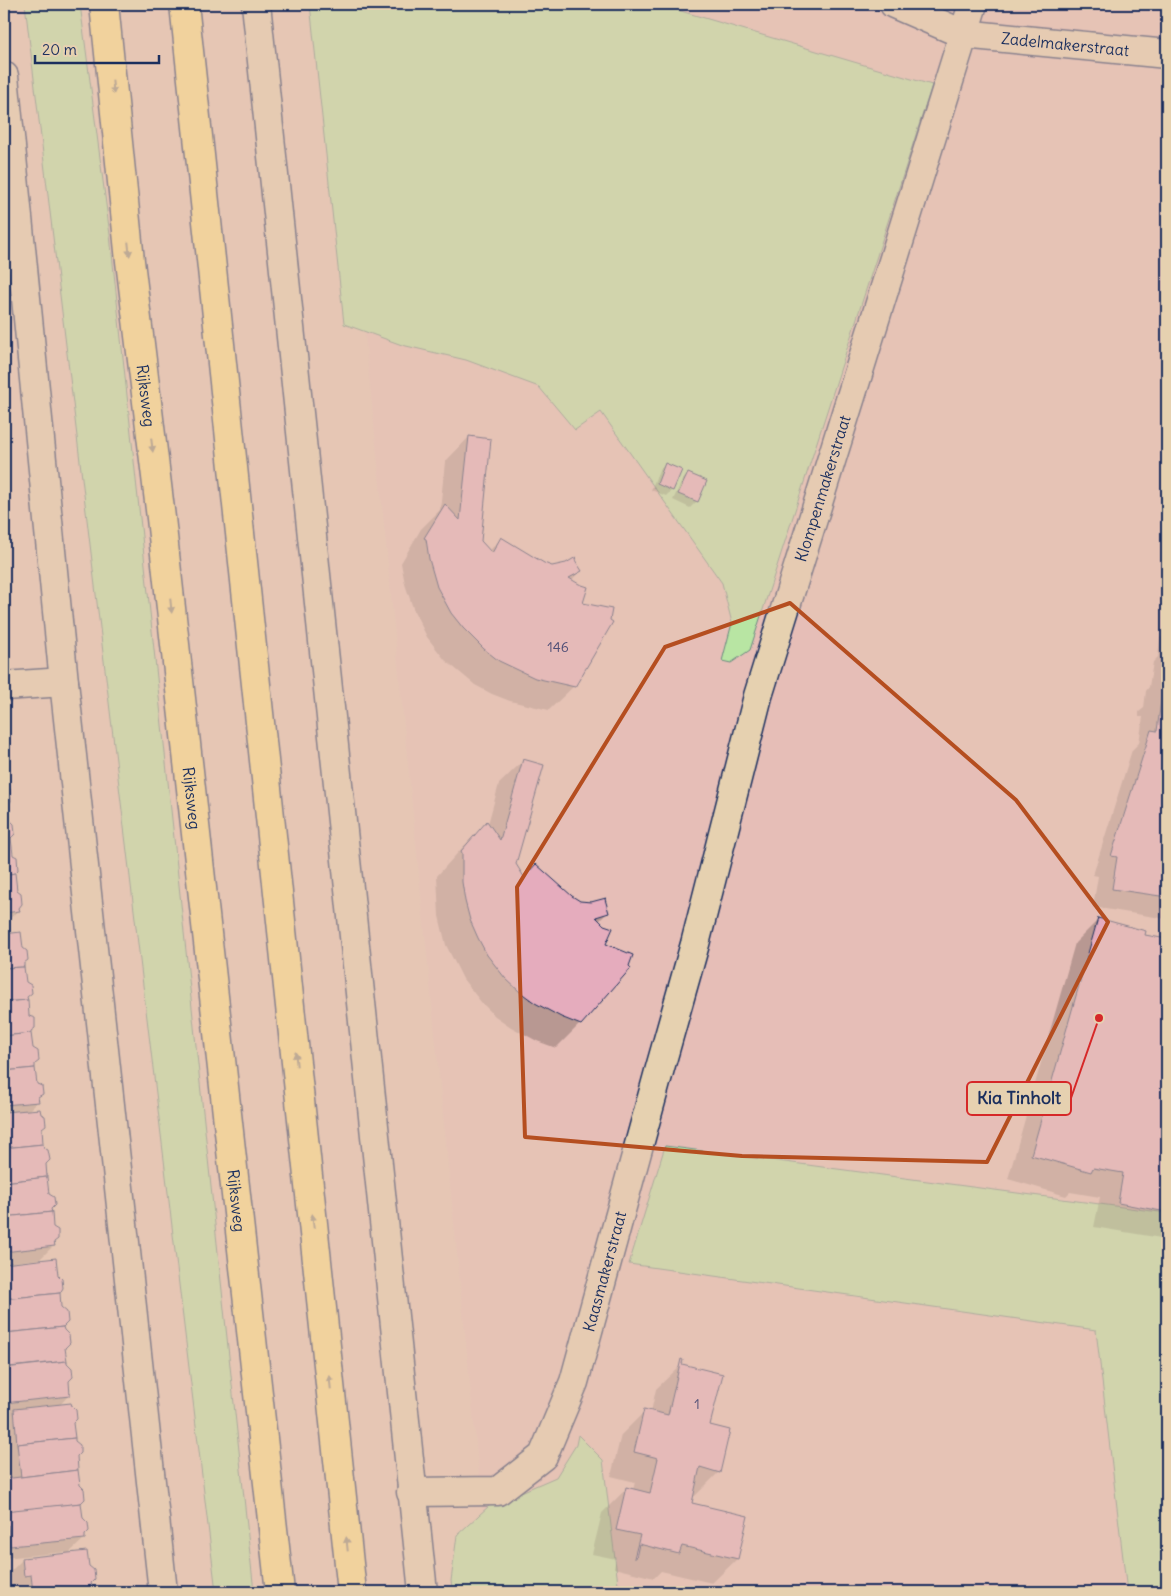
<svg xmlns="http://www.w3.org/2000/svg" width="1171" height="1596" font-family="Delius,sans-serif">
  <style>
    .built { fill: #e6beb7 }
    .green { fill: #b8e5a3; stroke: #6a8a80 }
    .shadow { fill: #0003 }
    .building { fill: #e5acbd; stroke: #1b2f5e }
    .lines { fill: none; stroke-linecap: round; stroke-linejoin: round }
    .minor-casing { stroke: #1b2f5e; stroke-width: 31 }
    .major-casing { stroke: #1b2f5e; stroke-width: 31 }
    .minor { stroke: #e6d1b0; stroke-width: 28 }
    .major { stroke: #ffdf80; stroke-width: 28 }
    .oneway { fill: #8d876f }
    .marked { fill: none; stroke: #b54e20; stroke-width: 4; stroke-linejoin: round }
    .labels { text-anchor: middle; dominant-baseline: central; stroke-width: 4; stroke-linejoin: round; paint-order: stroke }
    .number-label { font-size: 14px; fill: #4e4e76 }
    .street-label { font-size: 16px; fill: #1b2f5e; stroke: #e6d1b0 }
    .leader { fill: none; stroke: #d62828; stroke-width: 2 }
    .callout-dot { fill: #d62828; stroke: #e6d1b0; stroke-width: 2 }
    .callout { fill: #e6d1b0; stroke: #d62828; stroke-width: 2 }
    .callout-label { font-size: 18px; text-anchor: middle; font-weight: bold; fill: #1b2f5e }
  </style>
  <rect width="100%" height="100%" fill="#e6c6b4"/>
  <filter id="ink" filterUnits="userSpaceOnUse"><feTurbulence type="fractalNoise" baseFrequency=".02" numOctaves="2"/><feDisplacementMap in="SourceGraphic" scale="10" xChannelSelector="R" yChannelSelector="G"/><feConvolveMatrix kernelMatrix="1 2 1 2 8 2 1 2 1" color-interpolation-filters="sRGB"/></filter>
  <g filter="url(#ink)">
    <path class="built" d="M332 4H1167V1592H491Z"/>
    <g class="green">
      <path d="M25 4H80L110 235 254 1592H216Z"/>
      <path d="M310 4H657L932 85 750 650 731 663 722 661 732 623 722 583 601 412 575 430 539 387 466 360 402 345 344 324Z"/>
      <path d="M665 1146 1167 1213V1592H1127L1096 1330 629 1264Z"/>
      <path d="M578 1435 603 1460 619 1592H453L451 1581 457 1535 489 1506 556 1477 576 1445Z"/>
    </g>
    <g class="shadow">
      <path d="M469 437 479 541 489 551 501 539 543 564 552 567 580 571 571 581 582 604 574 686 549 710 510 701 492 694 475 685 445 660 427 637 414 611 405 584 401 563 421 529 440 510 445 462Z"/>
      <path d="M665 464 672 490 666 496 651 490 659 470Z"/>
      <path d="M688 474 705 482 696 502 690 508 673 500 682 481Z"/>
      <path d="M1167 614V919L1093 907 1098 876 1093 875 1132 750 1139 743 1143 717H1139V712L1144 708 1146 691 1149 687 1153 662 1158 657 1160 638 1164 635Z"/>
      <path d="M524 760 515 865 523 878 608 912 599 921 604 944 580 1024 556 1048 537 1041 511 1027 495 1016 481 1002 463 979 446 945 439 916 437 876 463 847 487 823 488 824 499 784Z"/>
      <path d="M4 774 18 911 4 924Z"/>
      <path d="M1099 919 1144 936 1167 940V1239L1094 1227 1100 1197 1070 1192 1066 1196 1008 1179 1075 943Z"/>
      <path d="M20 933 38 1101 28 1111 41 1128 53 1246 40 1259 14 1262 15 1264 58 1292 69 1395 59 1406 72 1423 79 1503 84 1539 68 1554 90 1582 91 1590 94 1592H19L18 1587 11 1588 10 1572 23 1559 66 1555 65 1552 4 1558V1481L7 1480 4 1449V1421L11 1413 4 1414V935Z"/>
      <path d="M681 1365 709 1426 719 1472 695 1496H692L690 1504 737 1559 712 1583 661 1571 654 1578 614 1568 616 1559 592 1554 602 1513 626 1489 633 1490 635 1482 611 1476 621 1435 645 1411 651 1412 656 1389Z"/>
    </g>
    <g class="building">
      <path d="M469 436 491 439 481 541 492 553 501 537 544 563 552 566 566 563 576 557 575 560 582 571 569 578 579 584 588 587 583 603 612 609 610 620 613 622 575 687 535 678 499 661 484 649 463 628 451 613 437 587 429 559 426 539 424 538 445 504 460 520Z"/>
      <path d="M665 463 682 470 673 491 657 484Z"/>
      <path d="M688 473 707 481 698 502 678 494Z"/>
      <path d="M1162 693H1167V897L1112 889 1117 857 1111 856 1151 730 1157 731Z"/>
      <path d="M523 759 544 765 516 864 524 877 536 864 572 896 580 901 591 902 606 898 605 899 609 913 596 917 604 925 613 928 606 944 633 955 629 966 631 968 581 1025 561 1017 535 1003 520 992 505 978 487 955 478 938 470 920 465 901 462 882V853L461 851 487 821 500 840Z"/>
      <path d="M4 770 6 786 10 789 11 801 8 805H4Z"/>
      <path d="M4 805H8L10 820 14 824 15 834 11 838 4 839Z"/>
      <path d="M11 838 13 855 17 857 18 870 15 873 4 875V839Z"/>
      <path d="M15 873 17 890 21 893 22 904 19 908 20 911 4 913V875Z"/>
      <path d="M1098 918 1146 931 1145 935 1167 939V1212L1118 1203 1123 1173 1093 1168 1091 1172 1031 1155Z"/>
      <path d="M21 932 23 948 27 951 28 960 24 963V967L4 968V934Z"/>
      <path d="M24 967 26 982 31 985 32 993 27 997 28 1000 4 1002V968Z"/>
      <path d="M28 1000 29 1016 35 1018V1028L31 1031V1033L4 1036V1002Z"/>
      <path d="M31 1033 33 1048 38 1051 39 1061 35 1064V1068L4 1071V1036Z"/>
      <path d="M35 1068 37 1084 42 1086 43 1094 38 1097 39 1102 4 1105V1071Z"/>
      <path d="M40 1109 41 1114 45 1116 46 1125 42 1128 43 1144 4 1148V1112Z"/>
      <path d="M43 1144 44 1148 48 1150 50 1160 46 1164 47 1177 4 1182V1148Z"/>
      <path d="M47 1177 49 1194 54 1197 55 1205 51 1209 52 1212 4 1217V1182Z"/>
      <path d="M52 1212 53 1227 58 1230V1239L54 1242 55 1246 4 1252V1217Z"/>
      <path d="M56 1258 58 1275 62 1279 63 1288 60 1293 4 1299V1264Z"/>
      <path d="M60 1293 61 1307 67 1312 68 1322 63 1327 5 1333 4 1299Z"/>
      <path d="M63 1327 64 1330 69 1335 70 1343 65 1348 67 1361 9 1367 5 1333Z"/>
      <path d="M681 1359 683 1360 682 1364 723 1374 710 1425 730 1430 720 1473 700 1467 692 1503 748 1516 738 1559 682 1546 679 1554 639 1544 636 1558H634L640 1535 616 1530 626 1487 650 1493 658 1458 634 1452 644 1409 668 1415Z"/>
      <path d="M67 1361V1363L72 1368 73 1377 69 1381 70 1396 4 1403V1368Z"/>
      <path d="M71 1403 72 1406 76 1410 77 1419 73 1423 75 1438 17 1444 14 1409Z"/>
      <path d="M75 1438V1441L80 1445V1453L77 1456 78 1470 21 1477 17 1444Z"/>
      <path d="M78 1470 80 1485 84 1489 85 1499 81 1503 7 1512 4 1479Z"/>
      <path d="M81 1503 83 1518 88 1523 89 1531 85 1535V1539L10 1546 8 1525 4 1526V1511Z"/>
      <path d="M87 1551 89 1566 94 1570 95 1579 91 1583 92 1586 33 1592 31 1575 24 1576 22 1558Z"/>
      <path d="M92 1586V1589L96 1592H42Z"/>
    </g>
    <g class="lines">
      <defs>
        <g id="minor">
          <path d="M256 4 423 1592"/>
          <path id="s1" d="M894 4 963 34 1167 54"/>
          <path d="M4 76 64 682 163 1592"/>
          <path d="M4 686 64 682"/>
          <path id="s2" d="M411 1492 498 1491 543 1456 574 1382 660 1068 695 944 758 696 973 4"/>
        </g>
        <g id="major">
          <path id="s3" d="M104 4 130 261 161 518 280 1592"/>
          <path d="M184 4 352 1592"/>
        </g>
      </defs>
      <use href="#minor" class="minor-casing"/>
      <use href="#major" class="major-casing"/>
      <use href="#minor" class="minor"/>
      <use href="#major" class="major"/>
    </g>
    <defs><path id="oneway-solid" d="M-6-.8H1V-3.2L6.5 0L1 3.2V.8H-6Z" transform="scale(1.25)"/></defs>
    <g class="oneway">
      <use href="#oneway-solid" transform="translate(113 87) rotate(84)"/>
      <use href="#oneway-solid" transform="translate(129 249) rotate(84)"/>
      <use href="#oneway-solid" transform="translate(152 445) rotate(83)"/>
      <use href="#oneway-solid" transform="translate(171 606) rotate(84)"/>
      <use href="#oneway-solid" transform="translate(296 1059) rotate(-96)"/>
      <use href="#oneway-solid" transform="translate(313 1221) rotate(-96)"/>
      <use href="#oneway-solid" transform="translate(330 1382) rotate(-96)"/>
      <use href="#oneway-solid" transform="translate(347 1544) rotate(-96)"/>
    </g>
  </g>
  <path d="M0 0H1171V1596H0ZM790 603 1016 800 1108 922 987 1162 742 1156 525 1137 517 887 665 647Z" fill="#e6c6b4" fill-opacity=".55" fill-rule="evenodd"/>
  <path class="marked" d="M790 603 1016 800 1108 922 987 1162 742 1156 525 1137 517 887 665 647Z"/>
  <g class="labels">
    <g class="number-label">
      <text x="558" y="647">146</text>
      <text x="697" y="1404">1</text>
    </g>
    <g class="street-label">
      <text stroke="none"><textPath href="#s1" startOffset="178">Zadelmakerstraat</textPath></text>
      <text stroke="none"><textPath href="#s3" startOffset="394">Rijksweg</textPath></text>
      <text stroke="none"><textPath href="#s2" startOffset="1152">Klompenmakerstraat</textPath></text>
      <text stroke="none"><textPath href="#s3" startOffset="799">Rijksweg</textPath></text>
      <text stroke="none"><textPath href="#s3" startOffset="1204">Rijksweg</textPath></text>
      <text stroke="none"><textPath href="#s2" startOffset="339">Kaasmakerstraat</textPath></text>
    </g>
  </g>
  <path class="leader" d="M1099 1018L1071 1098"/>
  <circle class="callout-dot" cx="1099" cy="1018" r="5"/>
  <rect class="callout" x="967" y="1082" width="104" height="33" rx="5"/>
  <g class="callout-label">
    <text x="1019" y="1104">Kia Tinholt</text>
  </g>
  <rect width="1171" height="1596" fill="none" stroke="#e6d1b0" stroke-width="20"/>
  <rect x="10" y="10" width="1151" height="1576" fill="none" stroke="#1b2f5e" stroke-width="2" filter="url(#ink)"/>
  <path d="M35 55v8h124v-8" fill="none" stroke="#1b2f5e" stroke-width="2.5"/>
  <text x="42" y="55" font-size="15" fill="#1b2f5e" stroke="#e6d1b0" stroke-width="4" paint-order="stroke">20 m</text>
</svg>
